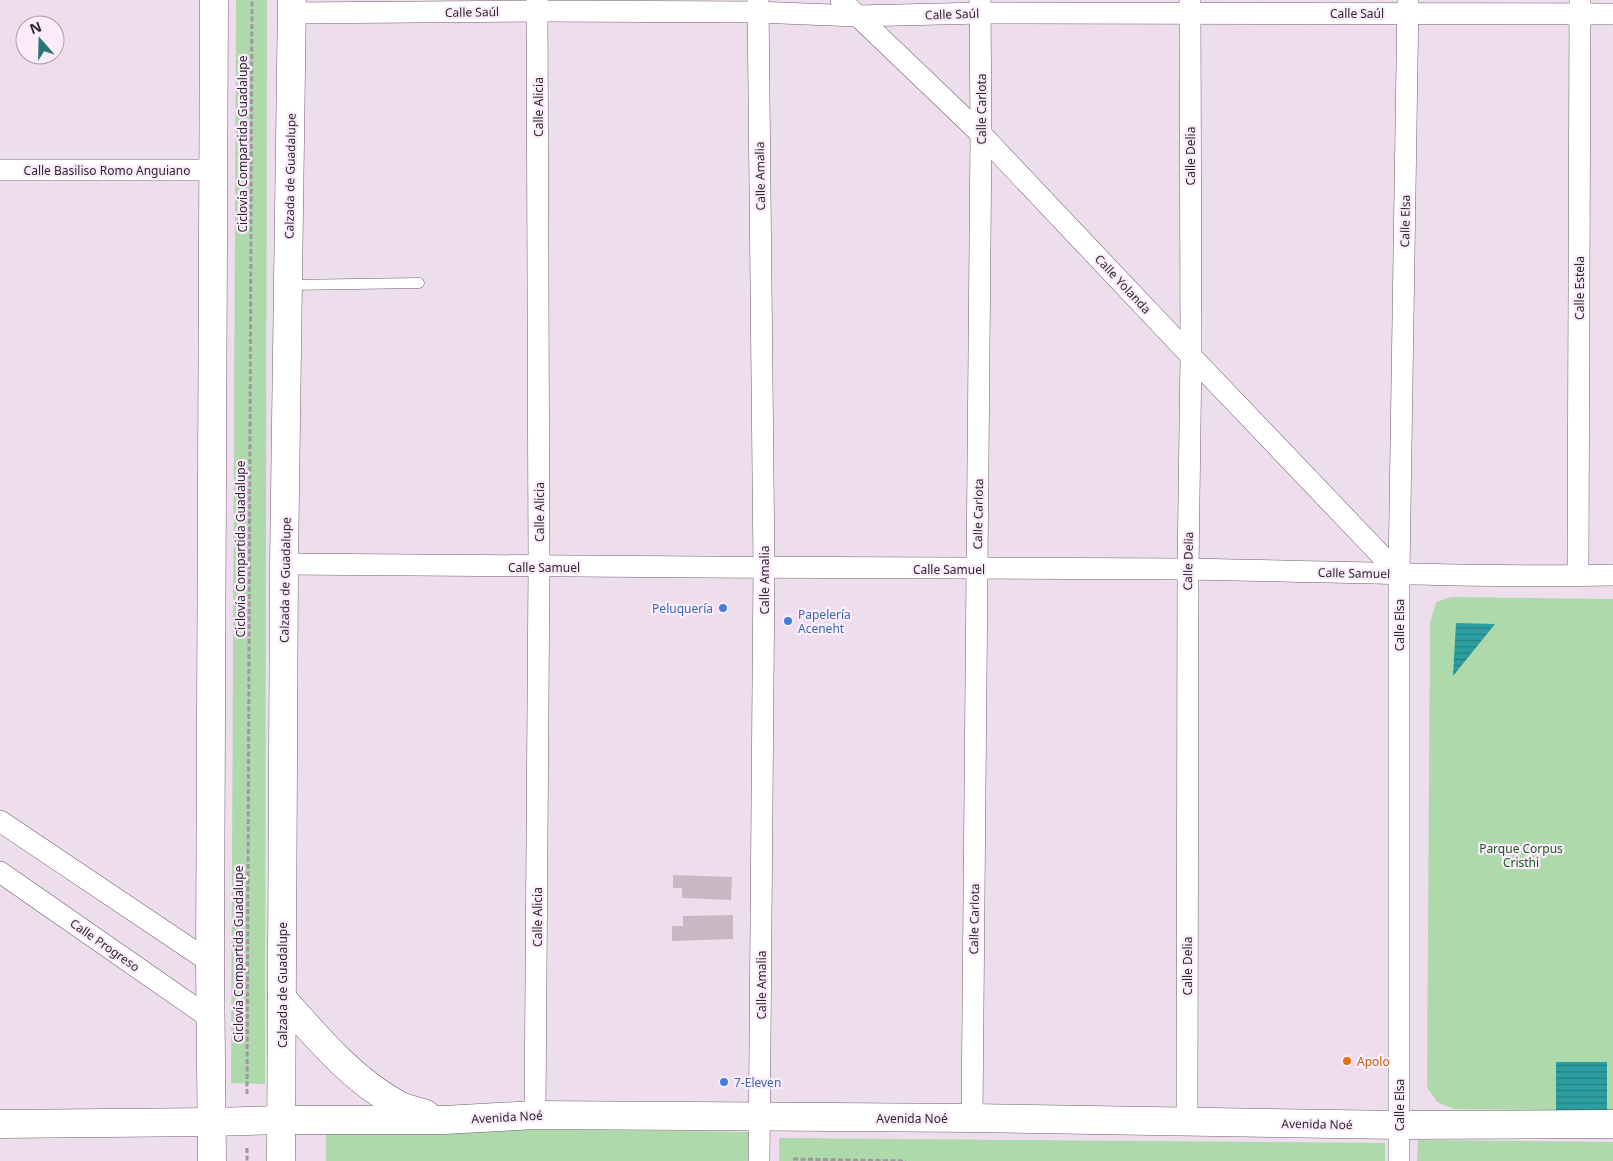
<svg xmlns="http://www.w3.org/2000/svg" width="1613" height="1161" font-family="'Noto Sans',sans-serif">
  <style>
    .park { fill: #add9ab }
    .water { fill: url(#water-rules) }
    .building { fill: #cbb7c2 }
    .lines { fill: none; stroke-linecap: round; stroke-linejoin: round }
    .lane-casing { stroke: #6e606d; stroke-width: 11 }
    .street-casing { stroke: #6e606d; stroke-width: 22 }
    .secondary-casing { stroke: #6e606d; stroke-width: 29 }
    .primary-casing { stroke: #6e606d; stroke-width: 29 }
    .path { stroke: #a296a1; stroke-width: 3; stroke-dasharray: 5 2.5; stroke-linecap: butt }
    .lane { stroke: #fff; stroke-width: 10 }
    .street { stroke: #fff; stroke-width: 21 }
    .secondary { stroke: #fff; stroke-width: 28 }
    .primary { stroke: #fff; stroke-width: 28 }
    .shop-dot { fill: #3f7fe0; stroke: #fbebfb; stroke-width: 2 }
    .food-dot { fill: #e8710a; stroke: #fbebfb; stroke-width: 2 }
    .labels { text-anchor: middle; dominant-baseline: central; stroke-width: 4.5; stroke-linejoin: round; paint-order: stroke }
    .street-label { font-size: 12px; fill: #2d282d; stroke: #fbebfb }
    .shop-label { font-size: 12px; fill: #366cbe; stroke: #fbebfb; text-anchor: start }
    .park-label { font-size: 12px; fill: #19601c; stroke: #fbebfb }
    .food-label { font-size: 12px; fill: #c56008; stroke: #fbebfb; text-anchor: start }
  </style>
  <defs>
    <pattern id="water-rules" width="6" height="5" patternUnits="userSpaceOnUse" patternTransform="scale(1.25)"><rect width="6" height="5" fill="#2a9ea0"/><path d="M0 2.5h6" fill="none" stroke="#248183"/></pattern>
  </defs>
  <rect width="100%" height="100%" fill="#eedeed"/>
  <g class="park">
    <path d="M236 0H267L265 1084 231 1083Z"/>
    <path d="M1451 597 1613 599V1111L1454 1109 1437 1102 1427 1087 1430 623 1436 602Z"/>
    <path d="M326 1126 749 1132V1161H326Z"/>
    <path d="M779 1138 1385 1143V1161H779Z"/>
    <path d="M1418 1140 1613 1142V1161H1417Z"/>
  </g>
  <g class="water">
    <path d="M1456 623 1495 624 1453 676Z"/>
    <rect x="1556" y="1062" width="51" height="49"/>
  </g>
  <g class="building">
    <path d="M673 875 732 877 731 900 682 898V888H673Z"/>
    <path d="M733 915V939L672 941V926H683V916Z"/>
  </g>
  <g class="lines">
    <defs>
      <path id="lane" d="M289 285 419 283"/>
      <g id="street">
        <path d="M758 0 764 567 759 1161"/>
        <path d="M841 0 981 134 1191 356 1399 574"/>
        <path d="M292 13 537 11 758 12 857 16 981 13 1613 14"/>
        <path d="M0 170H214"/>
        <path d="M284 564C585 568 885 567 1186 569 1328 571 1471 578 1613 575"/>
        <path d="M1578 575 1580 1"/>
        <path d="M0 821 210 962"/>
        <path d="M0 872 210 1018"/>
        <path d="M535 1115 539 567 537 0"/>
        <path d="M972 1118 981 134 980 0"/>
        <path d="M1187 1122 1188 569 1191 356 1190 0"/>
        <path d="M1399 1161V574L1408 0"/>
      </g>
      <g id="secondary">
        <path d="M212 1161 210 962 214 0"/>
        <path d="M281 1161 284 564 292 0"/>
      </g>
      <g id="primary">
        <path d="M282 998C316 1036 351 1079 397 1104 406 1109 417 1111 426 1114"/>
        <path d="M0 1124 211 1122 282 1120H444L535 1115 972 1118 1399 1125 1613 1124"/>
      </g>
    </defs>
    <use href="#lane" class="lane-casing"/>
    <use href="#street" class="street-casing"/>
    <use href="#secondary" class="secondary-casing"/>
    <use href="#primary" class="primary-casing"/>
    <g class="path">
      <path d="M247 1094 252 0"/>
      <path d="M247 1148V1161"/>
      <path d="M793 1159 906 1161"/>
    </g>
    <use href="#lane" class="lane"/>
    <use href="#street" class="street"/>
    <use href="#secondary" class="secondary"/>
    <use href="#primary" class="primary"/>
  </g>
  <g class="shop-dot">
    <circle cx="723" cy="608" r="5"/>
    <circle cx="788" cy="621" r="5"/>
    <circle cx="724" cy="1082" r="5"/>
  </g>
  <circle class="food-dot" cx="1347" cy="1061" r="5"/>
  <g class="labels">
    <g class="street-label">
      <text transform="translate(472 12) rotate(-1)">Calle Saúl</text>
      <text x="1357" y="13">Calle Saúl</text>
      <text transform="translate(952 14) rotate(-2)">Calle Saúl</text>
      <text transform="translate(538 107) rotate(-90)">Calle Alicia</text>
      <text transform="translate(981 109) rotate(-90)">Calle Carlota</text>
      <text transform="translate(242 144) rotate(-90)">Ciclovía Compartida Guadalupe</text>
      <text transform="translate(1190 156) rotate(-90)">Calle Delia</text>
      <text x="107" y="170">Calle Basiliso Romo Anguiano</text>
      <text transform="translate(290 176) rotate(-89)">Calzada de Guadalupe</text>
      <text transform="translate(760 176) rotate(-91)">Calle Amalia</text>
      <text transform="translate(1405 221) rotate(-89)">Calle Elsa</text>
      <text transform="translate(1123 284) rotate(47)">Calle Yolanda</text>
      <text transform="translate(1579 288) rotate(-90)">Calle Estela</text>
      <text transform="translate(539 512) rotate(-90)">Calle Alicia</text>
      <text transform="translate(978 514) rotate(-89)">Calle Carlota</text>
      <text transform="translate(240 549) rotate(-90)">Ciclovía Compartida Guadalupe</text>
      <text transform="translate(1188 561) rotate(-89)">Calle Delia</text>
      <text x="544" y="567">Calle Samuel</text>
      <text x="949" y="569">Calle Samuel</text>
      <text transform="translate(1354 573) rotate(1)">Calle Samuel</text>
      <text transform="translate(285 580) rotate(-89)">Calzada de Guadalupe</text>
      <text transform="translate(764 580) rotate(-90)">Calle Amalia</text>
      <text transform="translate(1399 625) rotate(-90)">Calle Elsa</text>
      <text transform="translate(537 917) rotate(-90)">Calle Alicia</text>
      <text transform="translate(974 919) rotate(-89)">Calle Carlota</text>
      <text transform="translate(105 945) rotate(35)">Calle Progreso</text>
      <text transform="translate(238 954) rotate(-90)">Ciclovía Compartida Guadalupe</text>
      <text transform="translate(1187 966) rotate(-90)">Calle Delia</text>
      <text transform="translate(282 985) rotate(-90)">Calzada de Guadalupe</text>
      <text transform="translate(761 985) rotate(-90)">Calle Amalia</text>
      <text transform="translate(1399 1105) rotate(-90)">Calle Elsa</text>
      <text transform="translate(507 1117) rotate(-3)">Avenida Noé</text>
      <text x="912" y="1118">Avenida Noé</text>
      <text transform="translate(1317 1124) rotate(1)">Avenida Noé</text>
    </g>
    <g class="shop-label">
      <text x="713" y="608" text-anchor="end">Peluquería</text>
      <text x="798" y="614">Papelería<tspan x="798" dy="14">Aceneht</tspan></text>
      <text x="734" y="1082">7-Eleven</text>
    </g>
    <g class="park-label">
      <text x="1521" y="848">Parque Corpus<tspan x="1521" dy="14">Cristhi</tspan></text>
    </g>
    <g class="food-label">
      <text x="1357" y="1061">Apolo</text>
    </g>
  </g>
  <g transform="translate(40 40) rotate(340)"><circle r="24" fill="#fbebfb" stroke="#a99da9"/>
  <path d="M0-4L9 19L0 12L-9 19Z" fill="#2b7579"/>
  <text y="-8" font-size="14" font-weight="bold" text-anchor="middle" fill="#2d282d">N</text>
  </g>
</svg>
